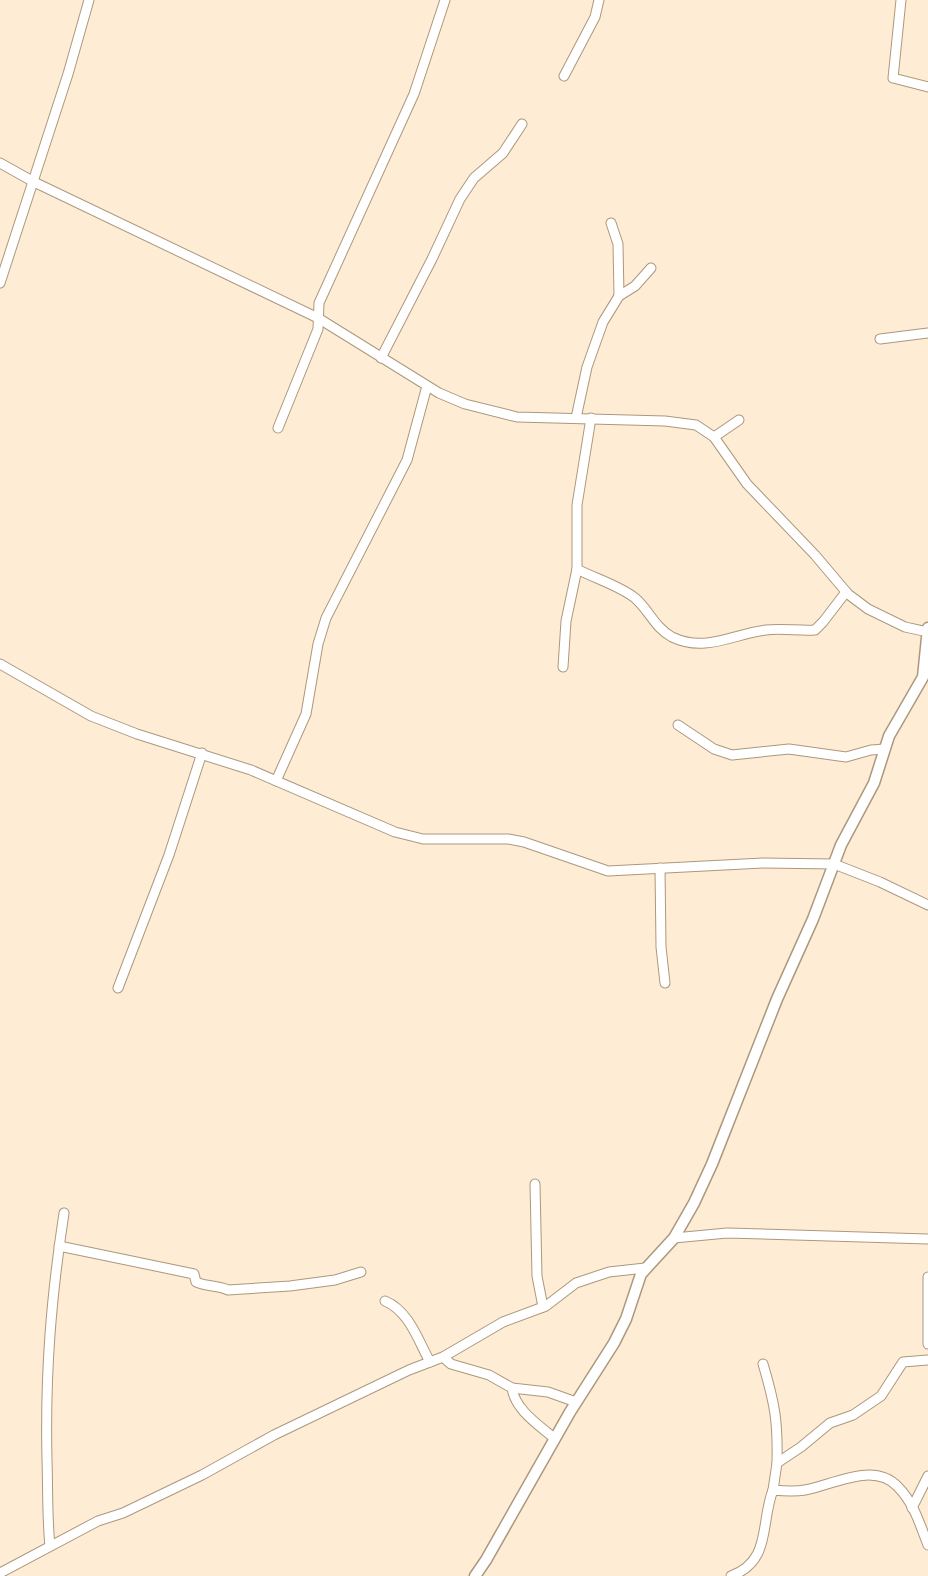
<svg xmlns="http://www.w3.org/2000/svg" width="928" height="1576" font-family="'Open Sans',sans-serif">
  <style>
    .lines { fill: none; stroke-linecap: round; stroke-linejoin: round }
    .minor-casing { stroke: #ac987d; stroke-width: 11 }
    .tertiary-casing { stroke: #ac987d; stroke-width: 13 }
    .minor { stroke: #fff; stroke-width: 9 }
    .tertiary { stroke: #fff; stroke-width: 10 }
  </style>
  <rect width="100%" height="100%" fill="#feecd5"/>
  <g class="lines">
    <defs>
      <g id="minor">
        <path d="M901 0 893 78 928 87"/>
        <path d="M564 76 595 17 599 0"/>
        <path d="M0 163 34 182 318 318 439 393 465 404 517 417 665 421 696 425 714 437 747 484 815 555 848 594 868 609 905 627 928 632"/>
        <path d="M611 223 618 244 619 296"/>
        <path d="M0 283 68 74 89 0"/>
        <path d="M880 339 928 333"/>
        <path d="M381 358 432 259 460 199 474 178 503 153 522 124"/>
        <path d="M576 418 587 367 603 322 619 296 635 286 651 268"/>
        <path d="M278 428 318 329 319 303 414 94 445 0"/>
        <path d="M714 437 739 420"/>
        <path d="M577 569C596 579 618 585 635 598 649 610 655 628 672 637 705 653 733 634 766 630 782 628 798 631 815 630L823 622 846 592"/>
        <path d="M0 664 91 716 137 734 251 770 395 832 423 839H508L524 842 608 871 763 863 834 864 880 882 928 905"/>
        <path d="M563 667 566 621 577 569V505L591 418"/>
        <path d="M678 725 714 749 732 755 789 749 846 757 871 750 885 749"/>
        <path d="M276 781 306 714 318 644 326 618 407 460 427 386"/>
        <path d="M660 868 661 947 665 983"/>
        <path d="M118 988 169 855 202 753"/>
        <path d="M535 1184 537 1276 543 1307"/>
        <path d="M674 1238 727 1233 928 1239"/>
        <path d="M59 1246 194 1274 196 1282C207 1287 218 1285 228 1290L290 1286 335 1280 361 1272"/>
        <path d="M928 1277V1344"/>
        <path d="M385 1301C409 1311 418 1340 430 1362"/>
        <path d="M443 1357 451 1364 489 1375 512 1388 548 1392 576 1402"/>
        <path d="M763 1364C775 1404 778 1422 777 1463"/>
        <path d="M512 1388C515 1410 539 1425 555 1439"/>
        <path d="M773 1490 777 1463 801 1447 830 1423 853 1415 881 1396 903 1362 928 1360"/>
        <path d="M912 1508 928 1476"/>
        <path d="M50 1546C47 1517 48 1490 47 1460 45 1373 51 1299 64 1213"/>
        <path d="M0 1573 98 1521 123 1513 202 1475 274 1435 409 1370 443 1357 503 1322 546 1306 576 1283 609 1272 645 1268"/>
        <path d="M731 1576C772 1561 760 1523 773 1490 783 1491 794 1492 805 1490 833 1485 874 1461 898 1487 914 1503 920 1525 928 1545"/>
      </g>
      <path id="tertiary" d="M475 1576 486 1560 570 1412 614 1343 626 1319 641 1274 674 1238 694 1203 712 1164 777 999 813 919 841 845 874 783 889 736 923 677 928 628"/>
    </defs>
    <use href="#minor" class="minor-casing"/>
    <use href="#tertiary" class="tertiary-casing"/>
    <use href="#minor" class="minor"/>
    <use href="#tertiary" class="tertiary"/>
  </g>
</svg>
